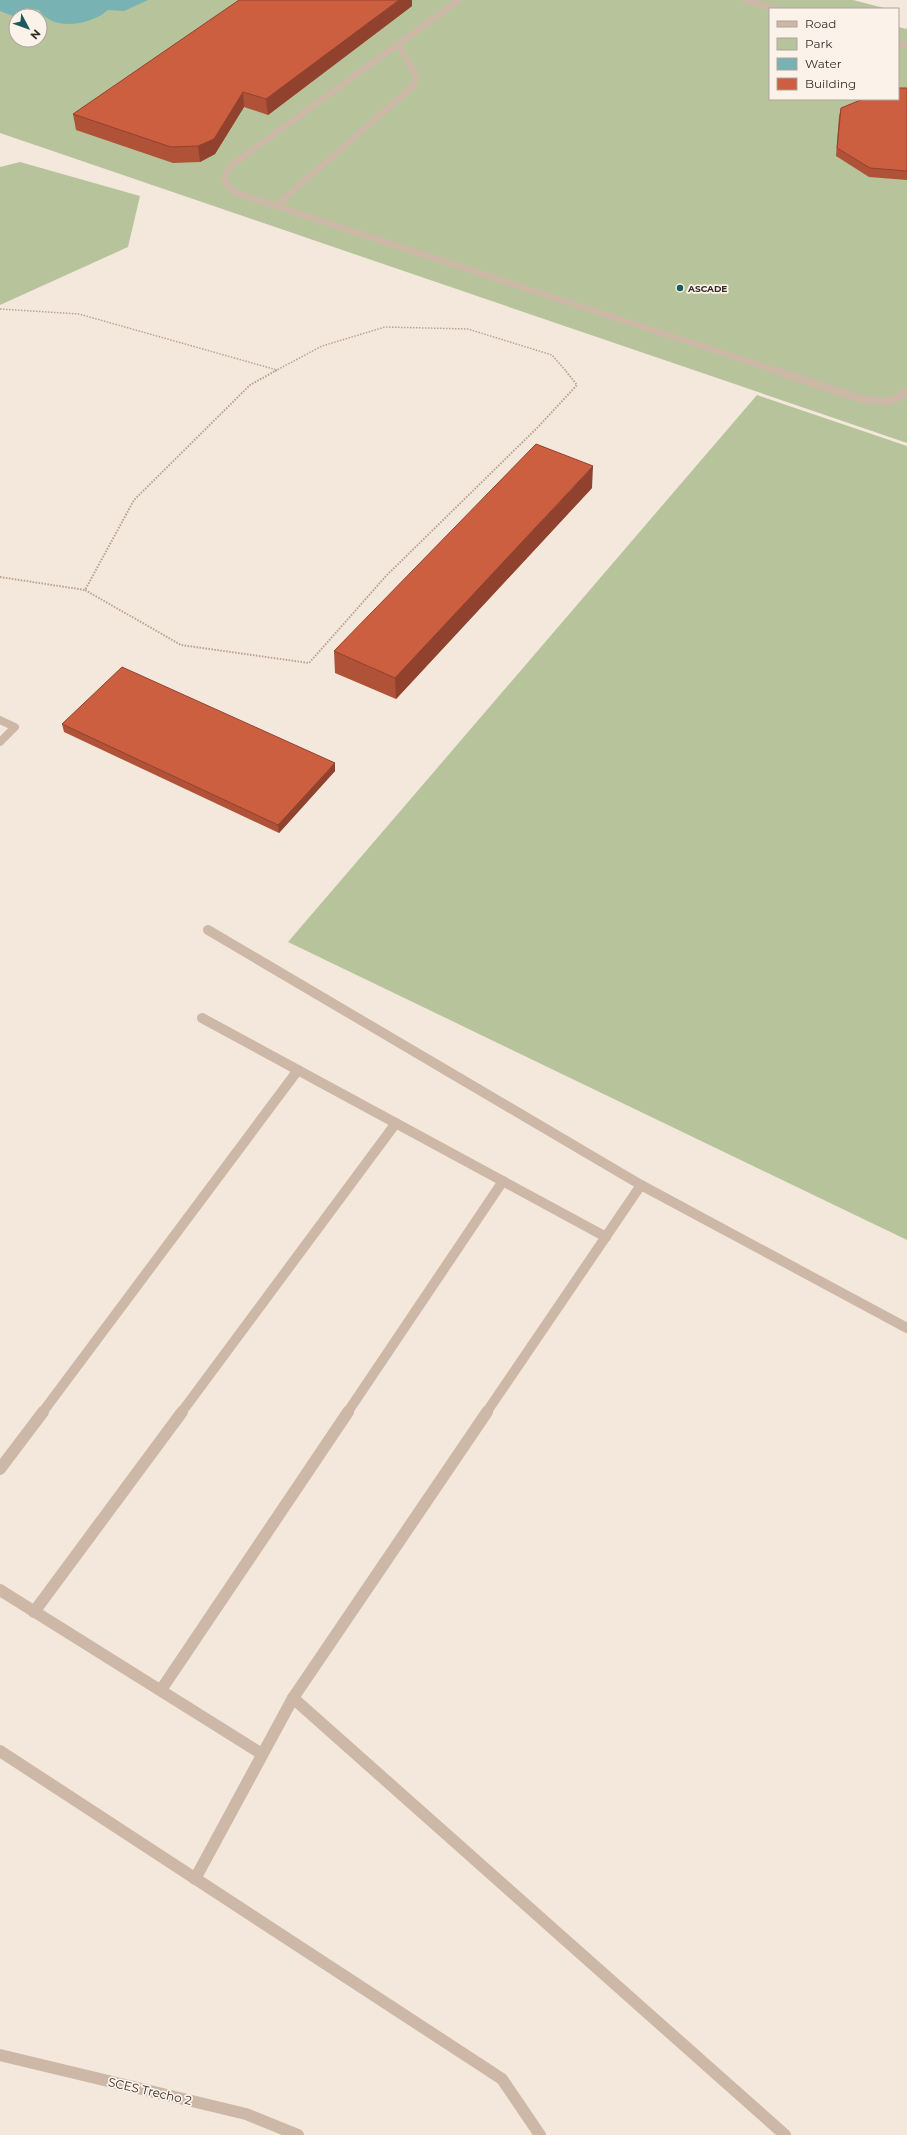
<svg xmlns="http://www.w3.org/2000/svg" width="907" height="2135" font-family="Montserrat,sans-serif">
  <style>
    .green { fill: #b7c49b; fill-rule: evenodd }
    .water { fill: #79b2b3 }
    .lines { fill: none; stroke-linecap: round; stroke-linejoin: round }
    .path-far1 { stroke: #b9a191; stroke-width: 1.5; stroke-dasharray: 1.5 1.5; stroke-linecap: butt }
    .path { stroke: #b9a191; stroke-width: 2; stroke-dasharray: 1.5 1.5; stroke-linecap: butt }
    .minor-far3 { stroke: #cdb7a7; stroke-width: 6 }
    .minor-far2 { stroke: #cdb7a7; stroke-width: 8 }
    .minor-far1 { stroke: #cdb7a7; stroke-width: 10 }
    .minor { stroke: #cdb7a7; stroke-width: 12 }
    .wall { fill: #b05238 }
    .shaded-wall { fill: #90422e }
    .building { fill: #cd5f41; stroke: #90422e }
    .poi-dot { fill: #1b5a5d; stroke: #fbf2e9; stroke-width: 1.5 }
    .labels { text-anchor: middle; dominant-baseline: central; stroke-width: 3.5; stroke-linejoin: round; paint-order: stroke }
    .far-poi-label { font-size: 9px; font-weight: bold; fill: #392d28; stroke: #fbf2e9; text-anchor: start }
    .near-street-label { font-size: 12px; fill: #392d28; stroke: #fbf2e9 }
  </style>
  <rect width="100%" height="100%" fill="#f4e8dc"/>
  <g class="green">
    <path d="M0 0H853L888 9H770V99H898V27L907 29V443L0 133ZM16 16H40V40H16Z"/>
    <path d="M20 162 140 196 128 247 0 305V167Z"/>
    <path d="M757 395 907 446V1240L288 942Z"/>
  </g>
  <path class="water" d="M0 0H148L124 11 108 10C91 25 53 32 39 10L26 8 13 16 0 11Z"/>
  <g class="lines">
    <g class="path-far1">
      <path d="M0 309 79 314 277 370"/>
      <path d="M275 371 322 346 385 327 468 329 552 355 566 371"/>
    </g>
    <g class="path">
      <path d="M277 370 250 385 134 500 85 590 181 645 309 663 386 576 538 427 577 385 565 370"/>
      <path d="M0 577 85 590"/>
    </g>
    <g class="minor-far3">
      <path d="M459 0 229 167 224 180 234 192 777 371"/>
      <path d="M745 0 777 9"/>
      <path d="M898 43 907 45"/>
      <path d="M276 206 414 85 416 76 398 44"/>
    </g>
    <g class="minor-far2">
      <path d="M774 370 861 399 888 402 907 392"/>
      <path d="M0 720 15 727 0 742"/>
    </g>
    <g class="minor-far1">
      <path d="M208 930 641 1185 907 1328"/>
      <path d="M202 1018 606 1237"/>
      <path d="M42 1413 298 1070"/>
      <path d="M181 1413 396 1123"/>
      <path d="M347 1413 503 1181"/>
      <path d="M486 1413 641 1185"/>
    </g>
    <g class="minor">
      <path d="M0 1469 43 1412"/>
      <path d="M0 1590 262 1754"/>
      <path d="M34 1612 182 1412"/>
      <path d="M161 1690 348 1412"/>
      <path d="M293 1698 785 2135"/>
      <path d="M0 1751 502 2079 540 2135"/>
      <path d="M195 1879 293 1698 487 1412"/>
      <path d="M0 2055 246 2114 298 2135"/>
    </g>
  </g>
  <g class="wall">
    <path d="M412 6 268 115 244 107 215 154 200 162 173 163 76 130 73 114Z"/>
    <path d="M907 88V180L869 177 836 156 839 116 841 108Z"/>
    <path d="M592 488 396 699 335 673 334 651Z"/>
    <path d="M62 724 335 763V771L279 833 64 732Z"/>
  </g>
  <g class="shaded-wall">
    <path d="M399 0H412V6L268 115 266 99Z"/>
    <path d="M243 92 244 107 215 154 200 162 198 146Z"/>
    <path d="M593 466 592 488 396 699 395 678Z"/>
    <path d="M335 763V771L279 833 278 825Z"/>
  </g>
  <g class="building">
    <path d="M239 0H399L266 99 243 92 214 139 198 146 171 147 73 114Z"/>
    <path d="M898 88H907V171L870 168 837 148 841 108 863 99H898Z"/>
    <path d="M536 444 593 466 395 678 334 651Z"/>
    <path d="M122 667 335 763 278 825 62 724Z"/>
  </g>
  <circle class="poi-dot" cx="680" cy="288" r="4"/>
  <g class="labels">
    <g class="far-poi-label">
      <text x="688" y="288">ASCADE</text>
    </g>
    <g class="near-street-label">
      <text transform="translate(150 2091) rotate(13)">SCES Trecho 2</text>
    </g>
  </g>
  <rect x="769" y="8" width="130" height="92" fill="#fbf2e9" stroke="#ada39c"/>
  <rect x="777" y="21" width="20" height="6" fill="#cdb7a7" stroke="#ada39c"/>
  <text x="805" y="28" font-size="12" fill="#392d28">Road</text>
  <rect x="777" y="38" width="20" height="12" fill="#b7c49b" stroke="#ada39c"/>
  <text x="805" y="48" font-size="12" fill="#392d28">Park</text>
  <rect x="777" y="58" width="20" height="12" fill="#79b2b3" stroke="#ada39c"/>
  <text x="805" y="68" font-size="12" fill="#392d28">Water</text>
  <rect x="777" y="78" width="20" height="12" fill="#cd5f41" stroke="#ada39c"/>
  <text x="805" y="88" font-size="12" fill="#392d28">Building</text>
  <g transform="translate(28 28) rotate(131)"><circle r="19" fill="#fbf2e9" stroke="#ada39c"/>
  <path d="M0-3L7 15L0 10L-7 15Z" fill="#1b5a5d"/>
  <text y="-6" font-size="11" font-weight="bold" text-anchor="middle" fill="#392d28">N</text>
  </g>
</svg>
